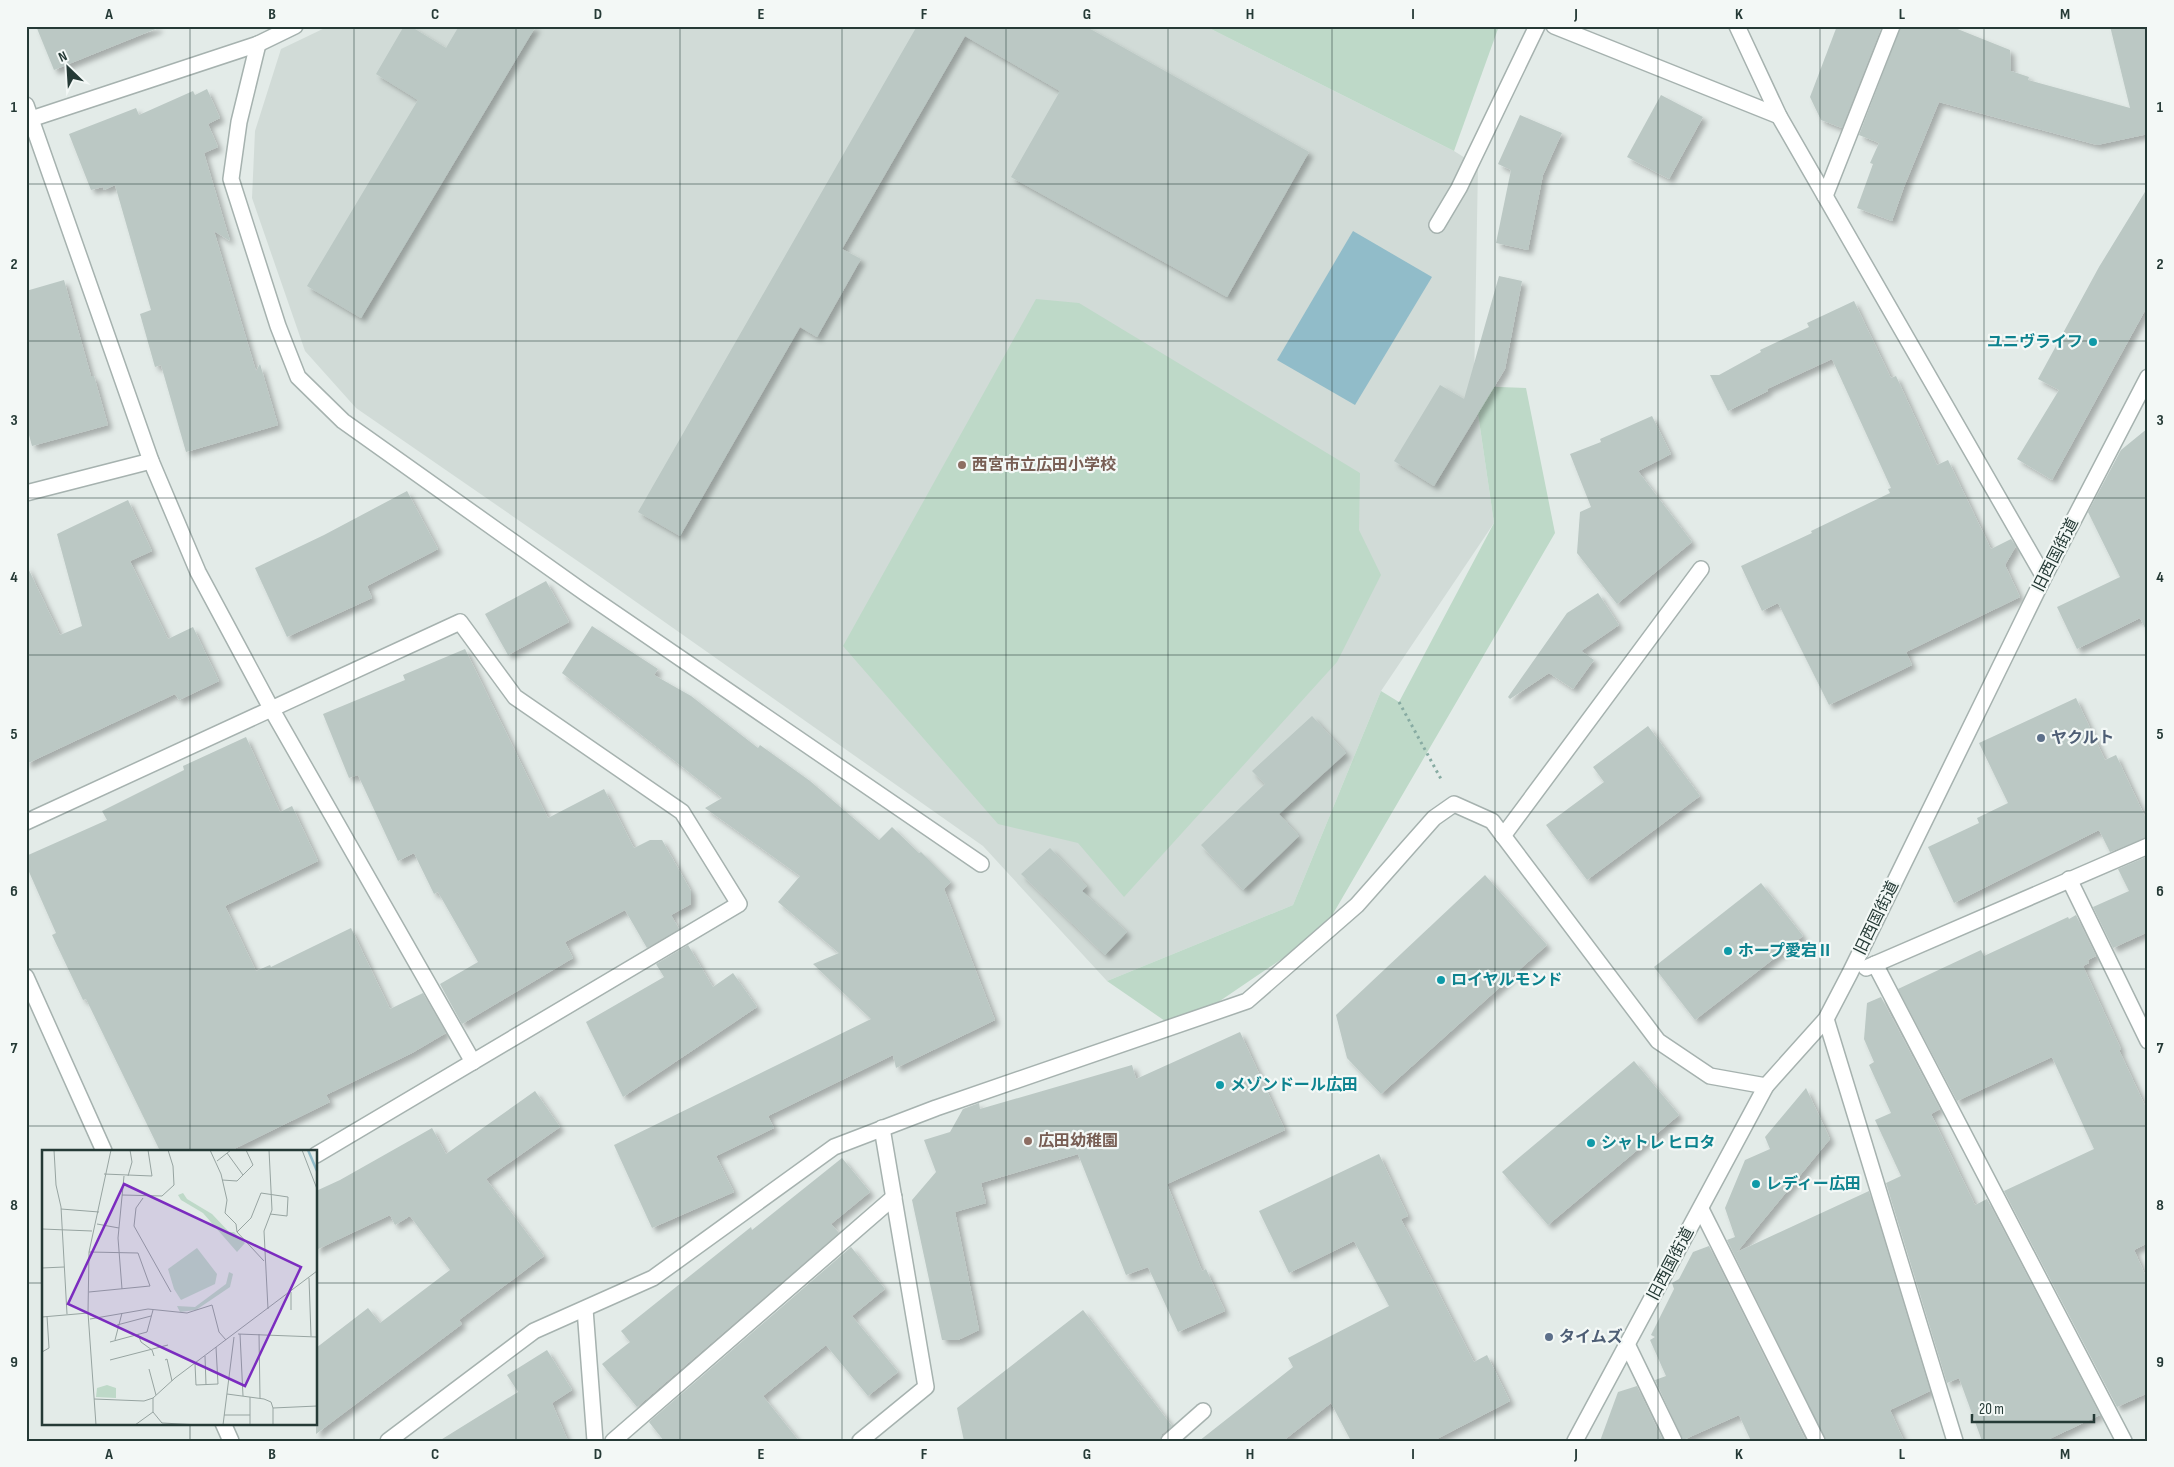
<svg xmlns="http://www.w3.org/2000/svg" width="2174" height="1467" font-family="'Sofia Sans Condensed','Noto Sans JP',sans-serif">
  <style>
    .built { fill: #d1dbd7 }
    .green { fill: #bed9c8 }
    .water { fill: #91bcc9 }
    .building { fill: #bbc8c4; filter: url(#shadow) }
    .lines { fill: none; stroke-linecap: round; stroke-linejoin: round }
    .minor-casing { stroke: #a6b2af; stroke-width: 18 }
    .path { stroke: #87aba2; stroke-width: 3; stroke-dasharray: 2.5 4; stroke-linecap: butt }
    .minor { stroke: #fff; stroke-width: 15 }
    .grid { fill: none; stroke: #253a36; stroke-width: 1; stroke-opacity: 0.55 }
    .culture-dot { fill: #0f9aa8; stroke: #f3f8f6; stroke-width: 2 }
    .education-dot { fill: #8d6e63; stroke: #f3f8f6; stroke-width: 2 }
    .service-dot { fill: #5c6f8a; stroke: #f3f8f6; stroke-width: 2 }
    .labels { text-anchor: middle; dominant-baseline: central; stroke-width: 4.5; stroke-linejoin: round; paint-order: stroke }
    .culture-label { font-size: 16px; font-weight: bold; fill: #0d838f; stroke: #f3f8f6; text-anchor: start }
    .education-label { font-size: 16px; font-weight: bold; fill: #785e54; stroke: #f3f8f6; text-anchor: start }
    .street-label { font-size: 16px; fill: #253a36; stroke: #f3f8f6 }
    .service-label { font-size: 16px; font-weight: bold; fill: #4e5e75; stroke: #f3f8f6; text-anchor: start }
    .inset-river { fill: none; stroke: #91bcc9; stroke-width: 2.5 }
    .inset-road { fill: none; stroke: #97a4a1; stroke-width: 1 }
    .view { fill: #7b2cbf; fill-opacity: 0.15; stroke: #7b2cbf; stroke-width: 2.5 }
    .inset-edge { fill: none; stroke: #253a36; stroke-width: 2.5 }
    .neatline { fill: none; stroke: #253a36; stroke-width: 2 }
    .grid-label { font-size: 16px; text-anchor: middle; font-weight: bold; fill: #253a36 }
  </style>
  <defs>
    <filter id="shadow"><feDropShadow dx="4.5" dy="4.5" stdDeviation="2.5" flood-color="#0004"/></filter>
  </defs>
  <rect width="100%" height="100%" fill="#e3ebe8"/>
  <path class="built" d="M329 26H1205L1454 151 1478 166 1474 386 1494 523 1381 691 1293 905 1107 981 983 846 595 573 356 408 305 351 252 198 255 131 281 49Z"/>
  <g class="green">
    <path d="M1205 26H1499L1454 151Z"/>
    <path d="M1036 299 1079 303 1360 473 1359 530 1381 575 1337 662 1124 897 1078 843 998 824 843 646Z"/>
    <path d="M1474 386 1526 388 1555 533 1323 931 1211 1007 1165 1021 1107 981 1293 905 1381 691 1399 702 1494 523Z"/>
  </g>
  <path class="water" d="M1353 231 1432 277 1355 405 1277 360Z"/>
  <g class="building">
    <path d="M36 26H158V28L54 70Z"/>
    <path d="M404 26H410L446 48 459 26H536L361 318 307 286 418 100 376 74Z"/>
    <path d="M917 26H1085L1309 152 1227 297 1011 177 1060 91 965 36 842 249 861 259 817 337 800 327 680 536 638 512Z"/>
    <path d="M1837 26H1882L1842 128 1821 120 1810 97Z"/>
    <path d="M1901 26H1950L2010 50 2011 71 2029 77 2028 80 2130 108 2110 26H2148V134L2097 145 1939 102 1904 187 1892 221 1857 208 1873 164 1870 163 1879 143 1859 135Z"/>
    <path d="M207 89 220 118 208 124 218 147 204 153 230 241 214 231 256 371 260 364 278 425 186 452 161 365 155 367 140 314 151 310 115 185 104 190 103 187 91 190 69 134 136 108 139 115 193 91 195 95Z"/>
    <path d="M1661 95 1703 117 1669 179 1627 157Z"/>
    <path d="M1520 115 1562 133 1543 175 1528 250 1496 243 1511 170 1498 164Z"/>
    <path d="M2148 187V305L2052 480 2017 459 2059 390 2038 379 2099 267Z"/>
    <path d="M1499 276 1522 281 1505 369 1434 486 1394 461 1440 385 1464 399Z"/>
    <path d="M64 280 91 376H94L108 425 32 446 26 424V291Z"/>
    <path d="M1854 301 1891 378 1896 376 1937 465 1948 460 1991 549 2011 539 2016 546 2005 565 2020 597 1906 652 1912 665 1829 705 1778 603 1762 611 1741 566 1812 533 1811 531 1890 493 1888 489 1891 488 1832 359 1767 389 1768 391 1728 411 1710 375H1719L1761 352 1760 350 1809 327 1807 323Z"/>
    <path d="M1652 416 1671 454 1638 471 1692 542 1617 604 1577 553 1580 512 1591 507 1570 454 1601 442 1600 439Z"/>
    <path d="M2148 428V634L2140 618 2077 649 2057 607 2120 577 2088 512 2121 450Z"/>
    <path d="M407 491 438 549 367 586 372 598 287 637 255 568 324 535Z"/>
    <path d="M128 500 152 551 130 561 168 639 193 627 219 681 179 700 175 694 26 764V564L60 635 82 626 57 534Z"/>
    <path d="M546 581 569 622 508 655 485 614Z"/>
    <path d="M1598 593 1619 625 1581 651 1594 660 1573 689 1549 673 1510 699 1508 697 1567 613Z"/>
    <path d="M592 626 658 669 654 675 691 696 758 748 760 745 810 781 879 840 892 827 919 853 921 852 951 882 944 889 995 1020 896 1068 893 1055 768 1116 774 1128 716 1156 734 1192 652 1228 614 1145 871 1019 813 964 839 953 778 902 800 876 705 808 722 798 562 673Z"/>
    <path d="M465 649 548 818 604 789 634 848 650 840H662L691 891V904L671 915 679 929 647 948 625 910 565 942 573 958 462 1024 440 984 478 962 438 892 434 894 414 853 398 861 358 775 349 778 323 714 405 680 403 675Z"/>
    <path d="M2076 698 2105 760 2116 755 2148 823V837L2110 852 2099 830 1954 903 1928 847 1979 823 1977 818 2008 803 1979 743Z"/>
    <path d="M1312 716 1346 753 1279 814 1299 836 1243 890 1201 845 1265 784 1252 771Z"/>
    <path d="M1648 726 1700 796 1587 880 1546 825 1604 782 1593 767Z"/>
    <path d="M246 737 280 812 292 806 318 861 225 906 256 971 270 965 271 967 351 928 390 1009 423 993 446 1033 412 1053 326 1095 330 1102 230 1151H160L86 999 83 1000 52 935 56 933 26 865V856L107 820 102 811 184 770 183 766Z"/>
    <path d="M1050 848 1087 886 1082 891 1127 932 1105 955 1021 874Z"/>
    <path d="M2148 856V932L2113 948 2093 907 2129 891 2118 869Z"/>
    <path d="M1485 875 1547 945 1381 1094 1347 1058 1336 1015Z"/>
    <path d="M1761 883 1803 936 1695 1020 1654 967Z"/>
    <path d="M2076 915 2096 956 2088 960 2089 963 2083 966 2121 1049 2119 1050 2148 1112V1243L2134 1250 2148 1281V1393L2117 1407 2004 1191 2094 1149 2052 1057 1957 1101 1898 989 1981 950 1984 956 2068 917 2069 919Z"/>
    <path d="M688 945 713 987 733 973 757 1007 623 1097 586 1022 664 977 656 964Z"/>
    <path d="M1881 997 1940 1109 1931 1114 1975 1205 1987 1199 2100 1415 2045 1441H1982L1959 1378 1947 1383 1886 1183 1901 1176 1875 1120 1891 1113 1869 1065 1874 1062 1864 1039 1867 1003Z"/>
    <path d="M1240 1032 1285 1130 1167 1184 1202 1271 1206 1269 1225 1311 1178 1332 1148 1267 1126 1275 1078 1154 981 1183 986 1203 955 1212 979 1330 958 1340H942L912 1200 936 1172 924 1140 950 1132 963 1109 979 1103 980 1109 1132 1065 1136 1079Z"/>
    <path d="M1634 1061 1679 1115 1548 1225 1502 1172Z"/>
    <path d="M1806 1088 1830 1139 1737 1252 1869 1191 1930 1391 1890 1410 1904 1441H1826L1727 1240 1735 1237 1725 1208 1745 1160 1770 1149 1765 1137Z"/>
    <path d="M535 1091 560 1127 486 1179 544 1256 459 1320 462 1324 316 1434V1348L368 1308 380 1323 450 1270 410 1216 395 1225 390 1215 316 1250V1191L340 1180 432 1128 446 1154Z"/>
    <path d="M1379 1154 1408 1216 1401 1219 1474 1362 1487 1355 1510 1401 1433 1441H1351L1331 1403 1283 1441H1199L1293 1367 1288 1358 1389 1306 1354 1241 1289 1273 1259 1211Z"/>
    <path d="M842 1158 870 1192 831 1224 839 1233 637 1407 602 1364 630 1342 621 1331 751 1227 752 1230Z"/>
    <path d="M1709 1246 1806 1441H1751L1739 1415 1683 1440 1655 1380 1666 1376 1650 1340 1655 1337 1651 1335 1674 1289 1672 1283 1679 1279 1693 1252Z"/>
    <path d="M851 1247 885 1289 852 1316 898 1372 868 1396 826 1345 763 1396 799 1441H664L649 1422Z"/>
    <path d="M1083 1310 1172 1426 1162 1434 1160 1441H964L957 1408Z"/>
    <path d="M547 1350 572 1390 552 1403 568 1441H439L518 1392 507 1375Z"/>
    <path d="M1637 1386 1663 1441H1600L1618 1392Z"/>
  </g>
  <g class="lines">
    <defs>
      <g id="minor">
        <path d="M1554 26 1779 116"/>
        <path d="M1737 26 1779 116 2044 577"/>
        <path d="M258 44 239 122 231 179 278 326 298 377 343 421 585 593 981 864"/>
        <path d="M26 105 151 461 198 572 272 710 473 1062"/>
        <path d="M31 119 258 44 295 26"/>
        <path d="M1825 196 1892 26"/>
        <path d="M1437 225 1459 188 1537 26"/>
        <path d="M26 493 151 461"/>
        <path d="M26 822 460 622 515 697 682 812 739 904 316 1155"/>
        <path d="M1503 836 1701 569"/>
        <path d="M2069 879 2148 1041"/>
        <path d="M1875 964 2124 1441"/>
        <path d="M1866 968 2148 846"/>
        <path d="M26 977 104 1151"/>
        <path d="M1826 1019 1955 1441"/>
        <path d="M1701 1209 1817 1441"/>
        <path d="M585 1309 595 1441"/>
        <path d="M1627 1344 1674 1441"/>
        <path d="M223 1423 231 1441"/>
        <path d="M388 1441 534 1331 653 1278 834 1147 936 1108 1247 1001 1357 905 1434 818 1454 804 1492 821 1658 1041 1710 1076 1766 1086"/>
        <path d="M613 1441 894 1197"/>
        <path d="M860 1441 926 1387 882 1128"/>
        <path d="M1169 1441 1203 1411"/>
        <path d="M1575 1441 1766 1086 1826 1019 1850 973 2044 577 2148 377"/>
      </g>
    </defs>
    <use href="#minor" class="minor-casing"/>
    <path class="path" d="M1399 702 1441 779"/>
    <use href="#minor" class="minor"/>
  </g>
  <path class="grid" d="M190 26V1151M354 26V1441M516 26V1441M680 26V1441M842 26V1441M1006 26V1441M1168 26V1441M1332 26V1441M1495 26V1441M1658 26V1441M1820 26V1441M1984 26V1441M26 184H2148M26 341H2148M26 498H2148M26 655H2148M26 812H2148M26 969H2148M26 1126H2148M26 1283H44M316 1283H2148M190 1423V1441"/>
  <g class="culture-dot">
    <circle cx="2093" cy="342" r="5"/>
    <circle cx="1728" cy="951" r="5"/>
    <circle cx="1441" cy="980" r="5"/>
    <circle cx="1220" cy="1085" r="5"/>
    <circle cx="1591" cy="1143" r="5"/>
    <circle cx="1756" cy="1184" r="5"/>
  </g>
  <g class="education-dot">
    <circle cx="962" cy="465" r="5"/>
    <circle cx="1028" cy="1141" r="5"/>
  </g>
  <g class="service-dot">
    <circle cx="2041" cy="738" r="5"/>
    <circle cx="1549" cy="1337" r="5"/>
  </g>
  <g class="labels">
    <g class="culture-label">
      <text x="2083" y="342" text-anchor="end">ユニヴライフ</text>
      <text x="1738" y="951">ホープ愛宕Ⅱ</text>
      <text x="1451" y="980">ロイヤルモンド</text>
      <text x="1230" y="1085">メゾンドール広田</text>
      <text x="1601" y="1143">シャトレ ヒロタ</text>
      <text x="1766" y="1184">レディー広田</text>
    </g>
    <g class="education-label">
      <text x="972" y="465">西宮市立広田小学校</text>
      <text x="1038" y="1141">広田幼稚園</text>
    </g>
    <g class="street-label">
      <text transform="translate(2056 555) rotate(-63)">旧西国街道</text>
      <text transform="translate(1877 918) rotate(-64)">旧西国街道</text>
      <text transform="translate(1671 1264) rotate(-62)">旧西国街道</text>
    </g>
    <g class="service-label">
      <text x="2051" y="738">ヤクルト</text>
      <text x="1559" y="1337">タイムズ</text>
    </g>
  </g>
  <g transform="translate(42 1150)">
    <rect width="275" height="275" fill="#e3ebe8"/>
    <path d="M141 43 145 49 170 64 187 82H192L203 93 195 102 161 63 139 50 136 45ZM155 98 175 124 173 134 139 150 132 139 126 119ZM187 122 191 124 188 137 154 160 138 162 135 156 153 157 184 134ZM65 235 74 238V248L54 247 55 238Z" fill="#bed9c8"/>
    <path class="inset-river" d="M266 0 275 21"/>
    <path class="inset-road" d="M12 0 14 35 19 57 25 164M168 0 179 24 185 50 183 63 194 74 195 82 222 111M260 0 275 39M185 3 201 25M175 11 189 0M62 24 110 26 106 0M86 26 90 12 88 0M180 30 195 31 211 15 204 0M80 45 120 46 132 35 131 16 126 0M101 48 94 58 92 76 129 142M19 59 57 62M55 74 77 78M0 79 50 81M195 82 209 68 219 43 246 47 245 66 228 64M0 118 22 117M267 128 269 186M80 139 76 88 82 26M47 142 108 136 96 103 47 102M249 142V160M226 159 222 81 230 60 227 0M0 167 46 163M48 169 106 159 145 163 170 155 177 182 184 190M75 175 109 166M96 184 99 192 110 200 112 206M196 184 275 187M198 184 201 246M217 184 218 248M73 190 80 163M68 192 105 182 111 160M0 202 7 198 5 166M163 206 164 235M68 210 126 195M123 210 125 209 130 231M153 214 154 235 176 234 174 197M107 219 114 245M185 244 222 249 229 252 231 258 275 256M52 249 102 251 111 248M111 262 120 273 158 275M182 265H208M54 275 46 163 47 102 69 0M93 275 111 262V248L133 228 275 121M181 275 192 187M208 275V247M231 275V258"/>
    <path class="view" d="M82 34 259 117 203 236 26 154Z"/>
    <rect width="275" height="275" class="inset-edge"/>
  </g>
  <rect width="2174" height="1467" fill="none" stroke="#f3f8f6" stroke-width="55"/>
  <g transform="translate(68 68) rotate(335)" stroke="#f3f8f6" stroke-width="4" paint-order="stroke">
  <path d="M0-4L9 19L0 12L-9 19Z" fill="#253a36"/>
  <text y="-8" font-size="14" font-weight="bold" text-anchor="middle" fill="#253a36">N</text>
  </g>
  <path d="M1972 1414v8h122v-8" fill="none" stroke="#253a36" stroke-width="2.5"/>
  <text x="1979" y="1414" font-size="15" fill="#253a36" stroke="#f3f8f6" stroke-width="4" paint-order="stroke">20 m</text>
  <rect x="28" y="28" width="2118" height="1412" class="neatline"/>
  <g class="grid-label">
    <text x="109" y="19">A</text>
    <text x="272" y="19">B</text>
    <text x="435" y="19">C</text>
    <text x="598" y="19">D</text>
    <text x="761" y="19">E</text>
    <text x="924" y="19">F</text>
    <text x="1087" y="19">G</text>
    <text x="1250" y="19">H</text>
    <text x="1413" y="19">I</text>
    <text x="1576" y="19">J</text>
    <text x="1739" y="19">K</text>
    <text x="1902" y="19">L</text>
    <text x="2065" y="19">M</text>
    <text x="14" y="112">1</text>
    <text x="2160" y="112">1</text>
    <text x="14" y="269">2</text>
    <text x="2160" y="269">2</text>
    <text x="14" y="425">3</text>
    <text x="2160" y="425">3</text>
    <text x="14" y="582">4</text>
    <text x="2160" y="582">4</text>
    <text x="14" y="739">5</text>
    <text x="2160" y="739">5</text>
    <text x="14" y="896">6</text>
    <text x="2160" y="896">6</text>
    <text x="14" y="1053">7</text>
    <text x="2160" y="1053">7</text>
    <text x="14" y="1210">8</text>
    <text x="2160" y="1210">8</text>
    <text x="14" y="1367">9</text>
    <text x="2160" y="1367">9</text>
    <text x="109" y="1459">A</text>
    <text x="272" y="1459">B</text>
    <text x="435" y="1459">C</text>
    <text x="598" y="1459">D</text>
    <text x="761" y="1459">E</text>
    <text x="924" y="1459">F</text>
    <text x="1087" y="1459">G</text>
    <text x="1250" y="1459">H</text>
    <text x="1413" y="1459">I</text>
    <text x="1576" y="1459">J</text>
    <text x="1739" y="1459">K</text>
    <text x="1902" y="1459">L</text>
    <text x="2065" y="1459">M</text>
  </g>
</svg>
